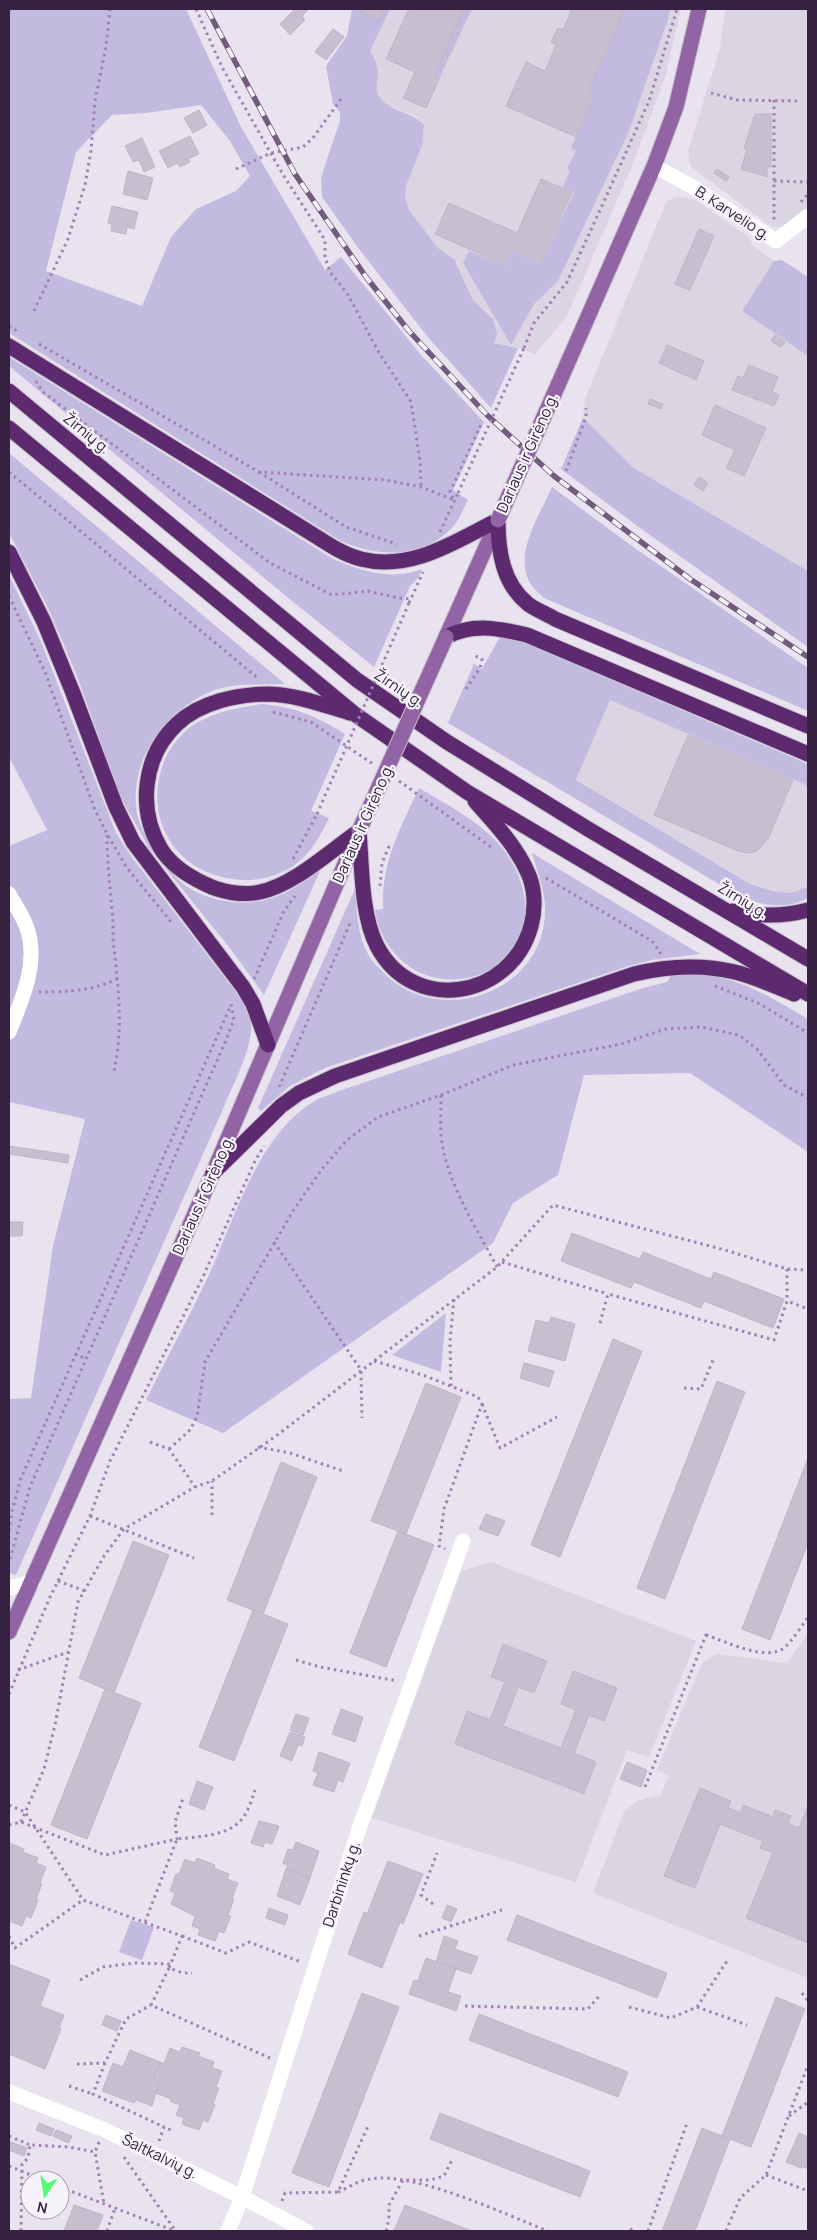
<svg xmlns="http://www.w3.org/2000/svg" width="817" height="2240" font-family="Manrope,sans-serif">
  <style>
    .built { fill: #dbd4e2 }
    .green { fill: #c3bae0; fill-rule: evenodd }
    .building { fill: #c7bfcf; stroke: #bfb4c8 }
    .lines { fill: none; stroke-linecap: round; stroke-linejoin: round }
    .major-casing { stroke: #c7c1ca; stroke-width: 17 }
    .highway-casing { stroke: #c7c1ca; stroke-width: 17 }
    .path { stroke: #a181b4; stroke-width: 3; stroke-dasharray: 2.5 4; stroke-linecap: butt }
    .minor { stroke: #fff; stroke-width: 15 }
    .major { stroke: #9264a6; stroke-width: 15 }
    .highway { stroke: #5e2a6f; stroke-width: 15 }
    .rail-casing { stroke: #725b7c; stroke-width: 5.5 }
    .rail { stroke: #f6f4fa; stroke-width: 4; stroke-dasharray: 11; stroke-linecap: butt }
    .major-bridge-casing { stroke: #c7c1ca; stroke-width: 17; stroke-linecap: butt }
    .path-bridge { stroke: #a181b4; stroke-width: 3; stroke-dasharray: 2.5 4; stroke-linecap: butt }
    .major-bridge { stroke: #9264a6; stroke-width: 15 }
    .labels { text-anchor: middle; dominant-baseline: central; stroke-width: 4.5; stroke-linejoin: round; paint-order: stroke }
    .street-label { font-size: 15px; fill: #362140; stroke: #f6f4fa }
  </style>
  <rect width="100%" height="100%" fill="#e8e3ee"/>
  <g class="built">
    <path d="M390 9H681L665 78 634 161 567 316 535 354 518 348 494 343 493 319 473 300 454 259 438 248 409 210 405 196 406 186 422 145 418 117 386 104 381 99 375 86 379 71 370 51Z"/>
    <path d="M726 9H808V208L786 227H775L769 225 690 166 688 151 719 52Z"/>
    <path d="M678 197 694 199 750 238 752 245 774 261 742 311 808 356V571L634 468 583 418 585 399 665 205 668 200Z"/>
    <path d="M610 700 808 786V886L801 890 780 894 750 884 576 780Z"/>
    <path d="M491 1562 696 1641 649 1757 627 1750 576 1882 372 1818 461 1571Z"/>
    <path d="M808 1633V1978L593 1893 624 1812 637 1801 661 1795 669 1775 657 1770 702 1663 716 1654 787 1663Z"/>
  </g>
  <g class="green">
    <path d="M9 9H186L241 127 325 270 341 257 421 355 484 422 453 490 468 500C463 509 458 523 450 530 419 559 377 557 341 541L9 333ZM201 105 230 141 250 176 236 191 196 209 171 237 142 306 46 271 76 152 112 115 146 113Z"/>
    <path d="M352 9H390L370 51C373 57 379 66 378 73 378 82 374 87 379 96 389 112 412 111 424 125L422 145 406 186 405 196 409 210 438 248 454 259 473 300 493 319 497 334 494 343 518 348 491 408 427 336 359 249 322 197 321 179 325 165 340 121V112L333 104 326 66 347 36Z"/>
    <path d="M464 9H472L439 79 434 76Z"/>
    <path d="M625 9H670L668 19 629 131 558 281 534 304 511 345 463 263 469 251 506 266 512 251 541 264 574 192 563 187 570 171 567 169 576 151 571 148 595 94 588 91Z"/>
    <path d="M782 260 808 277V356L742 311 774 261Z"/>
    <path d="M9 357 333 559C361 571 392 581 422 569L419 577 410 586 374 667 292 601 9 366Z"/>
    <path d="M583 418 634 468 808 571V647L640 528 561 469Z"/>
    <path d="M9 453 285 684C261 685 233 682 210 692 165 712 132 756 136 806 137 823 146 837 155 851 162 861 171 874 182 883 205 901 241 907 269 899 288 894 305 881 321 869L264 995 229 947 149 848 120 796 77 676 49 610 9 533Z"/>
    <path d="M552 487 636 549 808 668V711L544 598C541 595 536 591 533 587 510 558 540 515 552 487Z"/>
    <path d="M9 575 42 644 116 833 131 856 228 982C237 993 246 1006 250 1019 257 1041 231 1088 223 1109L16 1575 9 1573V1399L31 1398 53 1246 85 1119 9 1102V846L47 830 9 757Z"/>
    <path d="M501 635 516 639 808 764V786L610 700 576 780 750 884C771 891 789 898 808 886V898C785 910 763 906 739 896L448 723 474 664 482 669Z"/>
    <path d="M262 704C296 707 316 716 345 734L311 811 329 818C322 832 314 848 302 859 263 895 192 883 167 836 146 797 160 742 200 721 219 711 241 707 262 704Z"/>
    <path d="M419 788C446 804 475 819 497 842 524 871 538 919 510 953 482 987 427 988 398 957 386 945 377 927 375 910L383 909C381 863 400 829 419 788Z"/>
    <path d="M532 853 700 954 651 960 625 967 325 1068 290 1086 261 1111 258 1108 355 889C357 912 357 935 369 956 372 961 377 966 381 970 436 1031 547 993 545 908 545 889 537 871 532 853Z"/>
    <path d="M673 973C731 972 760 991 808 1019V1152L690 1073 584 1075 558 1175 513 1203 493 1243 223 1433 146 1400C166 1359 188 1319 208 1277 234 1220 259 1131 318 1099 325 1096 333 1094 339 1091L643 988 667 982Z"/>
    <path d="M446 1313 441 1372 392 1355Z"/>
    <path d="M131 1920 154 1927 142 1960 119 1952Z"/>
  </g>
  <g class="building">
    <path d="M295 9H309L302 16 305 20 290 35 280 24Z"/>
    <path d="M364 9H384L379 20 362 13Z"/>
    <path d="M409 9H464L434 76 439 79 426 108 403 98 415 72 386 59Z"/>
    <path d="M572 9H625L588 91 595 94 576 137 506 106 526 62 545 71 556 45 551 42 558 28 563 30Z"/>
    <path d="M333 29 344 37 326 60 315 52Z"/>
    <path d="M199 110 207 125 193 133 184 118Z"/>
    <path d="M755 114H771V167H767V177L741 169 747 149 744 148Z"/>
    <path d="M190 136 199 154 188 159 190 162 180 167 178 163 168 168 159 151Z"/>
    <path d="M142 138 155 167 144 172 139 160 133 162 125 146Z"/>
    <path d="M717 169 729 177 726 181 714 173Z"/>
    <path d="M128 171 153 178 147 200 123 194Z"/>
    <path d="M541 179 572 192 541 263 512 250 505 265 435 234 449 203 517 233Z"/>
    <path d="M112 206 138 212 134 229 127 227 126 234 111 231 112 224 108 223Z"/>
    <path d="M699 229 714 236 690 290 675 284Z"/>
    <path d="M775 335 785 342 781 347 771 341Z"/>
    <path d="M667 345 704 361 696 380 659 363Z"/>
    <path d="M749 365 778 377 772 392 779 395 774 406 732 390 738 376 743 378Z"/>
    <path d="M650 399 663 404 661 409 648 404Z"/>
    <path d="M715 405 766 428 744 476 726 468 735 450 702 435Z"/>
    <path d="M699 477 708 483 703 491 694 485Z"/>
    <path d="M688 735 793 780 768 839 757 851 749 853 738 851 654 815Z"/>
    <path d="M9 1146 69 1155 68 1163 9 1154Z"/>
    <path d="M9 1222H23L22 1236H9Z"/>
    <path d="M572 1233 640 1259 643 1252 711 1279 714 1272 784 1299 773 1328 704 1301 701 1308 634 1282 631 1288 561 1261Z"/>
    <path d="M551 1317 575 1324 565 1361 528 1351 536 1320 549 1323Z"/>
    <path d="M613 1339 642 1351 560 1557 531 1545Z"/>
    <path d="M524 1363 554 1371 549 1387 520 1378Z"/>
    <path d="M717 1381 745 1392 665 1599 637 1588Z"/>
    <path d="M426 1383 461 1397 406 1534 371 1521Z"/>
    <path d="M808 1458V1543L770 1640 742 1629Z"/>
    <path d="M281 1462 317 1477 263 1614 227 1600Z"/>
    <path d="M486 1514 505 1521 498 1536 479 1529Z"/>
    <path d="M398 1531 434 1545 386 1667 350 1653Z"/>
    <path d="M133 1541 169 1555 114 1693 79 1678Z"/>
    <path d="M253 1610 288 1624 234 1761 199 1747Z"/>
    <path d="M503 1644 547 1661 534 1693 518 1687 503 1726 561 1748 576 1710 561 1704 573 1671 617 1688 604 1721 589 1715 574 1753 596 1762 584 1794 455 1744 467 1711 490 1720 505 1682 491 1677Z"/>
    <path d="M105 1689 141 1703 87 1839 51 1825Z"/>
    <path d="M341 1709 363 1717 355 1742 332 1734Z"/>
    <path d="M296 1714 309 1718 303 1735 290 1730Z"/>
    <path d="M290 1732 305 1737 302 1746 298 1745 292 1761 280 1756Z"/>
    <path d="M319 1752 350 1763 343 1782 338 1780 334 1792 313 1785 318 1773 313 1771Z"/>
    <path d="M627 1762 647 1770 641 1787 620 1779Z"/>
    <path d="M197 1781 213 1787 204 1810 189 1804Z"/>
    <path d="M700 1788 731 1801 728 1808 741 1813 743 1805 773 1817 775 1810 791 1816 788 1823 799 1828 808 1806V1943L746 1918 773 1853 760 1848 763 1841 720 1824 695 1888 664 1876Z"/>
    <path d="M259 1821 279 1826 272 1844 265 1842 263 1847 251 1843Z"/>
    <path d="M296 1842 319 1851 310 1878 286 1869 288 1865 283 1863 288 1849 293 1850Z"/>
    <path d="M9 1843 24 1849 23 1852 38 1858 36 1863 46 1867 40 1883 42 1884 36 1899 38 1900 31 1918 26 1916 22 1926 9 1921Z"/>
    <path d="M197 1858 215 1865 214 1868 229 1874 227 1879 238 1883 232 1898 234 1899 228 1915 231 1916 224 1933 219 1931 215 1941 198 1935 200 1929 192 1926 195 1916 171 1904 175 1893 170 1891 176 1874H179L185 1859 195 1863Z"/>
    <path d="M388 1861 423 1874 403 1924 400 1922 382 1968 348 1954 364 1912 367 1914Z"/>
    <path d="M286 1869 310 1878 300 1905 277 1896Z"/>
    <path d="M447 1905 457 1909 451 1922 442 1918Z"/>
    <path d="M269 1908 288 1915 285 1925 266 1918Z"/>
    <path d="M517 1915 667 1973 657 1998 507 1940Z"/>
    <path d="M444 1936 458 1941 455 1949 478 1957 471 1974 436 1962Z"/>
    <path d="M426 1958 456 1969 448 1992 461 1996 456 2011 409 1994 414 1980 418 1981Z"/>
    <path d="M9 1964 50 1980 40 2006 64 2015 59 2028 61 2029 45 2069 9 2054Z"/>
    <path d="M362 1993 399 2007 329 2187 292 2173Z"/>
    <path d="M776 1997 805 2009 751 2147 722 2136Z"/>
    <path d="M479 2014 628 2072 618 2097 469 2040Z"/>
    <path d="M106 2015 121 2021 117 2031 102 2025Z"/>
    <path d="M182 2047 200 2053 198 2056 214 2062 212 2068 222 2071 216 2087 219 2088 213 2104 215 2105 208 2122 203 2120 199 2130 182 2124 184 2118 176 2115 180 2105 170 2101 171 2099 155 2093 159 2082 153 2079 160 2062 164 2064 170 2048 180 2052Z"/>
    <path d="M130 2050 160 2062 153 2079 159 2082 152 2106 136 2100 134 2103 102 2091 113 2063 123 2067Z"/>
    <path d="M440 2113 590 2171 580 2197 430 2139Z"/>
    <path d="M39 2123 54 2129 51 2136 36 2130Z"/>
    <path d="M702 2128 730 2139 695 2231H662Z"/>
    <path d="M56 2130 72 2136 69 2143 53 2136Z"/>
    <path d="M799 2133 808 2137V2169L802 2166 801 2168 786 2162Z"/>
    <path d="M11 2142 27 2148 24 2156 9 2150Z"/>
    <path d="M74 2205 103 2215 97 2231H64Z"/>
    <path d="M405 2205 472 2231H394Z"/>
  </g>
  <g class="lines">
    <defs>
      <g id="major">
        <path d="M558 385 654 166 676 107 699 9"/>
        <path d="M446 637 498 520"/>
        <path d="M9 1632 213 1173 359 831"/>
      </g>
      <g id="highway">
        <path d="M9 346 317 537C331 546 345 555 361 559 411 572 456 541 498 520 498 550 502 583 528 604 536 610 547 614 555 619L808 726"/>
        <path d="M9 391 357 680 447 742 588 829 808 959"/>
        <path d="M9 428 356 715 467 792 808 994"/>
        <path d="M9 552 44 622 73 693 116 807 133 842 243 987 253 1004 268 1045"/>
        <path d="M446 637C473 623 498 628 527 635L808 754"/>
        <path d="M350 713C323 705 297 695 269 694 238 694 200 702 177 724 143 756 137 809 161 849 171 865 188 876 205 884 221 892 242 896 260 892 294 885 330 851 359 831"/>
        <path d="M359 831C362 866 361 915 377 946 413 1015 511 999 531 926 536 908 535 887 527 871 515 844 493 822 475 801"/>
        <path d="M733 911C760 916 782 917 808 910"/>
        <path d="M213 1173 281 1106 299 1093 335 1076 634 974C667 966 701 964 735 972 755 977 775 986 794 994"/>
      </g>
    </defs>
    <use href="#major" class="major-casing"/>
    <use href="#highway" class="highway-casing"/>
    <g class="path">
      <path d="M196 9 222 67 282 173 325 240V257L330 272 347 293 378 351 411 402 420 461 421 487"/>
      <path d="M711 93 737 100 800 101"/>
      <path d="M774 100V222"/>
      <path d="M236 169 271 153 303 147 313 138 341 99"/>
      <path d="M774 181 808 182"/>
      <path d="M801 202 808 194"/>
      <path d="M34 311 68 239 85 185 91 151 95 101 106 47 110 9"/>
      <path d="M9 326 17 331"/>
      <path d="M39 344 259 472 385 480 421 487 454 500 450 492 482 422"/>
      <path d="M524 348 534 323 567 282 601 208 649 101 677 9"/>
      <path d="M36 381 43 392 270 563 332 595 368 591 398 598 411 599"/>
      <path d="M566 471 586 417V408"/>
      <path d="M9 472 259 679"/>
      <path d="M259 472 346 527 397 544"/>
      <path d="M440 532 458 493"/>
      <path d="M9 596 45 672 95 810 107 834 127 868 172 923"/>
      <path d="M409 603 423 572"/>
      <path d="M466 689 480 668 482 659 475 656"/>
      <path d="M273 712 311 722 373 764"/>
      <path d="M399 781 491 847"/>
      <path d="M107 835C107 861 110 885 112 911 114 924 112 937 114 949 119 990 123 1031 114 1071"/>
      <path d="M293 859 317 814"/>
      <path d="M546 878 652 941 661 954"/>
      <path d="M380 886 382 863 390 844"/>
      <path d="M254 979 284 911 295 896"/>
      <path d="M715 986 760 1004 808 1033"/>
      <path d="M39 992C64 992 96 991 118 978"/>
      <path d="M279 1087 351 921"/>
      <path d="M441 1095C441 1114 439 1134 444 1153 453 1192 478 1231 497 1267"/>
      <path d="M274 1242 361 1370 362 1418"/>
      <path d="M502 1262 608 1294"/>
      <path d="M787 1269V1301"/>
      <path d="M600 1323 608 1294 774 1340 787 1301 808 1309"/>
      <path d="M75 1354 86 1359"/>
      <path d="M374 1361 423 1375 478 1397 482 1404 444 1509 439 1546 445 1549"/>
      <path d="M451 1386 450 1341 454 1299"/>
      <path d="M684 1388 701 1389 713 1360"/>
      <path d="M482 1404 500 1448 557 1417"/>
      <path d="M150 1442 169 1449 195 1487"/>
      <path d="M258 1447 290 1453 343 1471"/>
      <path d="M169 1449 189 1431 197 1417 205 1362 293 1211 322 1169 347 1140 378 1117 441 1095 513 1065 621 1044 665 1029 701 1027 739 1035 758 1050 784 1085 808 1098"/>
      <path d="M212 1515V1481"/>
      <path d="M90 1516 194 1558"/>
      <path d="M9 1531 12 1511 21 1478 231 1005"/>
      <path d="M10 1559 30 1487 226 1040 234 1020 231 1004"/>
      <path d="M58 1581 85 1591"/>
      <path d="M706 1635C725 1641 766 1662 784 1648 793 1640 801 1627 808 1617"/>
      <path d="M296 1660 320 1667 398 1681"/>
      <path d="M18 1670 68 1652"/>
      <path d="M9 1694 50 1597 90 1516 110 1461 202 1279 255 1161 264 1146"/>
      <path d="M645 1787 708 1630"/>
      <path d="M9 1805 25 1812 83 1900 182 1936 169 1968 183 1973H192"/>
      <path d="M21 1822 44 1769 55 1725 78 1602 104 1556 124 1529 195 1487 212 1481 276 1436 497 1267 553 1205 725 1250 787 1269 808 1270"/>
      <path d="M9 1825 21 1822 105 1855 177 1839 175 1822 183 1798"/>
      <path d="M433 1904 421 1895 437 1853"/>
      <path d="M145 1922 177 1839C195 1837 223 1836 237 1824 247 1816 251 1802 255 1790"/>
      <path d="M9 1936 15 1948 83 1900"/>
      <path d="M182 1936 226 1953 249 1942 301 1962"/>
      <path d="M419 1936 505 1909"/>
      <path d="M169 1968 151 2005 272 2059"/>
      <path d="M80 1980 103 1967 134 1963 171 1964"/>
      <path d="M802 1993 808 2001"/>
      <path d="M465 2006 588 2009 600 1995"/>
      <path d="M629 2007 671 2018 697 2007 727 1961"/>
      <path d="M697 2007 747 2025"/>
      <path d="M105 2063 93 2094 164 2127"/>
      <path d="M77 2064 105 2063 126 2019 151 2005"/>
      <path d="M69 2086 93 2094"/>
      <path d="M789 2116 808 2102"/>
      <path d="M9 2136 30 2145"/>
      <path d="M159 2141 164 2127 173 2131"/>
      <path d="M99 2142 95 2152 104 2204"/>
      <path d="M124 2157 175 2230"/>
      <path d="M9 2166 43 2180"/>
      <path d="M766 2175 808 2191"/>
      <path d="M60 2187 175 2231"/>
      <path d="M338 2192C348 2188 359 2180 370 2179 414 2171 504 2214 548 2231"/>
      <path d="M282 2201 285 2193 338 2192 369 2124"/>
      <path d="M630 2229 635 2231"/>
      <path d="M21 2231 22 2164 28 2158 30 2145 69 2147 95 2152"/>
      <path d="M107 2231 115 2208"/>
      <path d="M386 2231 389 2219V2205L403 2180H430L444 2176 453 2158"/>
      <path d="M648 2231 687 2123"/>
      <path d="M726 2231 740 2198 766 2175 808 2065"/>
    </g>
    <g class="minor">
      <path d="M654 166 693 187 776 241 808 216"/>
      <path d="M9 894C15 905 23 916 27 928 39 963 22 999 9 1032"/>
      <path d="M9 1588 32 1582"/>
      <path d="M9 2092 105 2130 242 2197 306 2231"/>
      <path d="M228 2231 242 2197 359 1829 463 1541"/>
    </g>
    <use href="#major" class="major"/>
    <use href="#highway" class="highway"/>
    <defs>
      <path id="rail" d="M207 9 295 174 366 277 409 331 487 415 554 476 690 579 808 657"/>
    </defs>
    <use href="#rail" class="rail-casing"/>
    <use href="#rail" class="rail"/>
    <defs>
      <g id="major-bridge">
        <path d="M498 520 558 385"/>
        <path d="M359 831 446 637"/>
      </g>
    </defs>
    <use href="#major-bridge" class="major-bridge-casing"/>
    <g class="path-bridge">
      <path d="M458 493 524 348"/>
      <path d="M317 814 409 603"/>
    </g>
    <use href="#major-bridge" class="major-bridge"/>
  </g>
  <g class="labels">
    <g class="street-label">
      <text transform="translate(733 213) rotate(33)">B. Karvelio g.</text>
      <text transform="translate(87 433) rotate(39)">Žirnių g.</text>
      <text transform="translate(527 453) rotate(-66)">Dariaus ir Girėno g.</text>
      <text transform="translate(399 688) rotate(34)">Žirnių g.</text>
      <text transform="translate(363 823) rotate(-66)">Dariaus ir Girėno g.</text>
      <text transform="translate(743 900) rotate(31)">Žirnių g.</text>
      <text transform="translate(203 1195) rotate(-66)">Dariaus ir Girėno g.</text>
      <text transform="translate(341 1884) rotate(-72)">Darbininkų g.</text>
      <text transform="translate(160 2156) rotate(26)">Šaltkalvių g.</text>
    </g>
  </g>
  <rect width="817" height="2240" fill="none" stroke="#362140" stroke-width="20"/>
  <g transform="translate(45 2195) rotate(192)"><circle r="24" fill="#f6f4fa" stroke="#a9a0b0"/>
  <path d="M0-4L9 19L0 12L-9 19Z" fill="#53fc74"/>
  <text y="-8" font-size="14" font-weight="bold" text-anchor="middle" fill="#362140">N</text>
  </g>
</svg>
